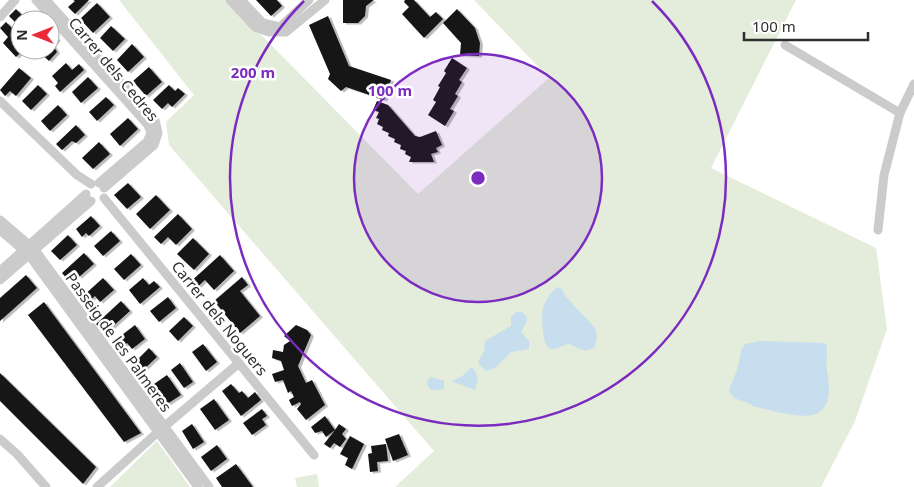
<svg xmlns="http://www.w3.org/2000/svg" width="914" height="487" font-family="'Noto Sans',sans-serif">
  <style>
    .green { fill: #e4ecdb }
    .water { fill: #c6deed }
    .building { fill: #151515; filter: url(#shadow) }
    .lines { fill: none; stroke-linecap: round; stroke-linejoin: round }
    .minor { stroke: #cbcbcb; stroke-width: 9 }
    .ring { fill: none; stroke: #7b2cbf; stroke-width: 2.5 }
    .labels { text-anchor: middle; dominant-baseline: central; stroke-width: 5; stroke-linejoin: round; paint-order: stroke }
    .street-label { font-size: 15px; fill: #2e2e2e; stroke: #fff }
    .centre { fill: #7b2cbf; stroke: #fff; stroke-width: 2.5 }
    .ring-label { font-size: 15px; text-anchor: middle; font-weight: bold; fill: #7b2cbf; stroke: #fff; stroke-width: 5; stroke-linejoin: round; paint-order: stroke }
  </style>
  <defs>
    <filter id="shadow"><feDropShadow dx="3" dy="1.5" stdDeviation="0" flood-color="#0004"/></filter>
  </defs>
  <rect width="100%" height="100%" fill="#fff"/>
  <g class="green">
    <path d="M119 0H227L418 194 549 78 474 0H796L711 168 876 248 887 329 855 421 821 487H395L434 451 169 145 166 122 194 95Z"/>
    <path d="M157 441 190 487H110Z"/>
    <path d="M317 474 319 487H297L295 478Z"/>
  </g>
  <g class="water">
    <path d="M557 287 562 289 566 297 595 328 597 335 595 347C584 354 580 348 569 344 563 344 556 351 550 349 542 346 541 314 543 307 546 300 551 292 557 287Z"/>
    <path d="M516 312H522L527 317V321L521 332 529 341V349L511 352 495 368 486 371 478 363 484 351 485 341C494 336 502 331 511 326V317Z"/>
    <path d="M760 341 822 343 826 344C829 353 825 362 827 371 839 435 791 414 752 406L751 404 734 398 729 391 730 387 737 370 742 348 745 344Z"/>
    <path d="M471 368 474 369 478 379 475 390 451 381 461 377Z"/>
    <path d="M431 377 444 381V389L432 390 428 387 427 381Z"/>
  </g>
  <g class="building">
    <path d="M73 0H89L75 14 68 7 75 1Z"/>
    <path d="M256 0H277L282 6 271 16Z"/>
    <path d="M343 0H374L366 6 365 16 358 23H343Z"/>
    <path d="M405 0H414L430 17 436 12 443 19 424 38 402 14 409 7 404 2Z"/>
    <path d="M97 3 110 17 93 33 80 19Z"/>
    <path d="M16 9 23 16 26 12 34 20H20V27L9 16Z"/>
    <path d="M457 9 475 28 480 43 479 56 460 55 461 43 443 23Z"/>
    <path d="M328 16 349 66 391 80 384 100 346 87 341 91 328 79 330 74 309 25Z"/>
    <path d="M6 22 20 36V50H23L16 57 3 43 8 37 0 28Z"/>
    <path d="M111 26 125 39 113 51 100 38Z"/>
    <path d="M51 35 58 39 53 45 57 52 49 61 37 50H50Z"/>
    <path d="M132 44 144 57 128 72 117 60Z"/>
    <path d="M452 58 467 68 459 80 462 82 455 94 458 96 450 109 454 111 445 126 428 115 436 102 433 100 440 87 438 86 446 73 444 71Z"/>
    <path d="M66 63 72 70 79 64 84 70 60 92 55 86 58 83 52 76Z"/>
    <path d="M149 67 162 82 146 96 133 81Z"/>
    <path d="M19 68 31 78 16 96 10 91 5 96 0 90Z"/>
    <path d="M88 77 98 88 81 103 72 92Z"/>
    <path d="M38 85 47 94 31 110 22 101Z"/>
    <path d="M169 85 175 91 178 88 185 94 172 107 168 103 162 109 153 100Z"/>
    <path d="M106 97 114 105 97 121 89 112Z"/>
    <path d="M377 101 388 105 415 136 420 137 436 131 442 145 436 148 438 152 431 154 434 162H409L411 157 405 154 406 151 400 149 401 145 394 142 395 139 388 136 389 133 382 130 383 127 377 124 379 119 376 118 379 112 373 110Z"/>
    <path d="M58 105 67 115 50 131 41 121Z"/>
    <path d="M128 118 138 129 120 146 110 134Z"/>
    <path d="M76 125 85 135 76 143 72 141 62 150 56 144Z"/>
    <path d="M99 142 110 154 93 169 82 158Z"/>
    <path d="M128 183 141 197 127 209 114 195Z"/>
    <path d="M156 195 170 210 150 229 136 214Z"/>
    <path d="M178 214 192 229 176 245 168 237 161 244 154 237Z"/>
    <path d="M91 216 100 226 89 236 86 233 82 237 76 229Z"/>
    <path d="M111 231 120 241 103 256 94 246Z"/>
    <path d="M68 235 77 245 60 260 51 251Z"/>
    <path d="M193 238 209 254 194 270 177 254Z"/>
    <path d="M84 253 94 264 79 277 75 273 68 280 62 273Z"/>
    <path d="M131 254 141 265 124 280 114 269Z"/>
    <path d="M220 255 234 271 214 290 205 280 193 291 188 284Z"/>
    <path d="M26 275 37 288 0 321V298Z"/>
    <path d="M242 277 248 285 240 291 260 316 240 333 214 301Z"/>
    <path d="M103 278 114 290 100 302 95 296 88 302 83 296Z"/>
    <path d="M143 278 149 285 154 281 160 287 140 304 129 290Z"/>
    <path d="M168 297 176 308 159 322 150 311Z"/>
    <path d="M121 301 130 311 110 329 106 324 101 329 96 324Z"/>
    <path d="M44 302 141 433 124 442 28 315Z"/>
    <path d="M184 317 193 326 178 341 169 331Z"/>
    <path d="M135 325 145 339 132 349 127 343 120 348 114 341Z"/>
    <path d="M296 325 307 330 311 335 298 366 306 383 312 380 325 405 306 420 297 409 301 404 300 402 292 406 289 400 294 397 291 391 288 393 283 380 275 382 272 374 284 370 281 361 272 358 273 350 283 352 284 345 290 341 284 336Z"/>
    <path d="M203 344 217 362 206 371 192 352Z"/>
    <path d="M149 348 157 357 141 372 133 364Z"/>
    <path d="M180 363 193 382 184 388 171 370Z"/>
    <path d="M0 373 96 467 83 484 0 401Z"/>
    <path d="M167 375 181 395 167 404 154 384Z"/>
    <path d="M231 384 239 393 242 391 248 398 255 392 261 400 241 416 222 391Z"/>
    <path d="M214 399 229 420 215 430 200 409Z"/>
    <path d="M262 409 267 416 262 419 266 425 252 435 243 423Z"/>
    <path d="M325 416 335 430 339 424 346 429 342 434 346 439 340 447 334 443 330 448 324 444 335 430 326 437 322 431 315 433 311 427Z"/>
    <path d="M192 424 204 442 193 449 182 431Z"/>
    <path d="M399 434 408 455 393 461 385 439Z"/>
    <path d="M350 436 364 444 352 469 345 465 348 458 340 454Z"/>
    <path d="M386 444 388 461 377 462 378 471 370 472 368 454 372 453 371 446Z"/>
    <path d="M217 445 227 459 211 471 201 457Z"/>
    <path d="M236 464 253 487H222L216 478Z"/>
  </g>
  <g class="lines">
    <g class="minor">
      <path d="M36 0 148 125 151 133 147 142 99 183"/>
      <path d="M46 0 155 120 158 133 154 145 104 188"/>
      <path d="M230 0 255 27 269 32H286L325 0"/>
      <path d="M241 0 263 23 280 27 309 0"/>
      <path d="M0 17 15 0"/>
      <path d="M785 45 900 113"/>
      <path d="M0 101 77 175 91 184"/>
      <path d="M104 198 314 455"/>
      <path d="M0 220 35 250 209 487"/>
      <path d="M0 230 29 255 198 487"/>
      <path d="M878 230 884 175 900 113 914 84"/>
      <path d="M0 271 86 194"/>
      <path d="M0 280 91 201"/>
      <path d="M0 439 17 454 46 487"/>
      <path d="M97 487 158 432 239 363"/>
    </g>
  </g>
  <circle cx="478" cy="178" r="124" fill="#7b2cbf" fill-opacity=".12"/>
  <g class="ring">
    <circle cx="478" cy="178" r="124"/>
    <path d="M652 1A248 248 0 1 1 304 1"/>
  </g>
  <g class="labels">
    <g class="street-label">
      <text transform="translate(114 69) rotate(50)">Carrer dels Cedres</text>
      <text transform="translate(220 318) rotate(51)">Carrer dels Noguers</text>
      <text transform="translate(119 342) rotate(54)">Passeig de les Palmeres</text>
    </g>
  </g>
  <circle cx="478" cy="178" r="8" class="centre"/>
  <g class="ring-label">
    <text x="253" y="78">200 m</text>
    <text x="390" y="96">100 m</text>
  </g>
  <g transform="translate(35 35) rotate(270)"><circle r="24" fill="#ffffff" stroke="#ababab"/>
  <path d="M0-4L9 19L0 12L-9 19Z" fill="#ec2939"/>
  <text y="-8" font-size="14" font-weight="bold" text-anchor="middle" fill="#2e2e2e">N</text>
  </g>
  <path d="M744 32v8h124v-8" fill="none" stroke="#2e2e2e" stroke-width="2.5"/>
  <text x="752" y="32" font-size="15" fill="#2e2e2e" stroke="#ffffff" stroke-width="4" paint-order="stroke">100 m</text>
</svg>
